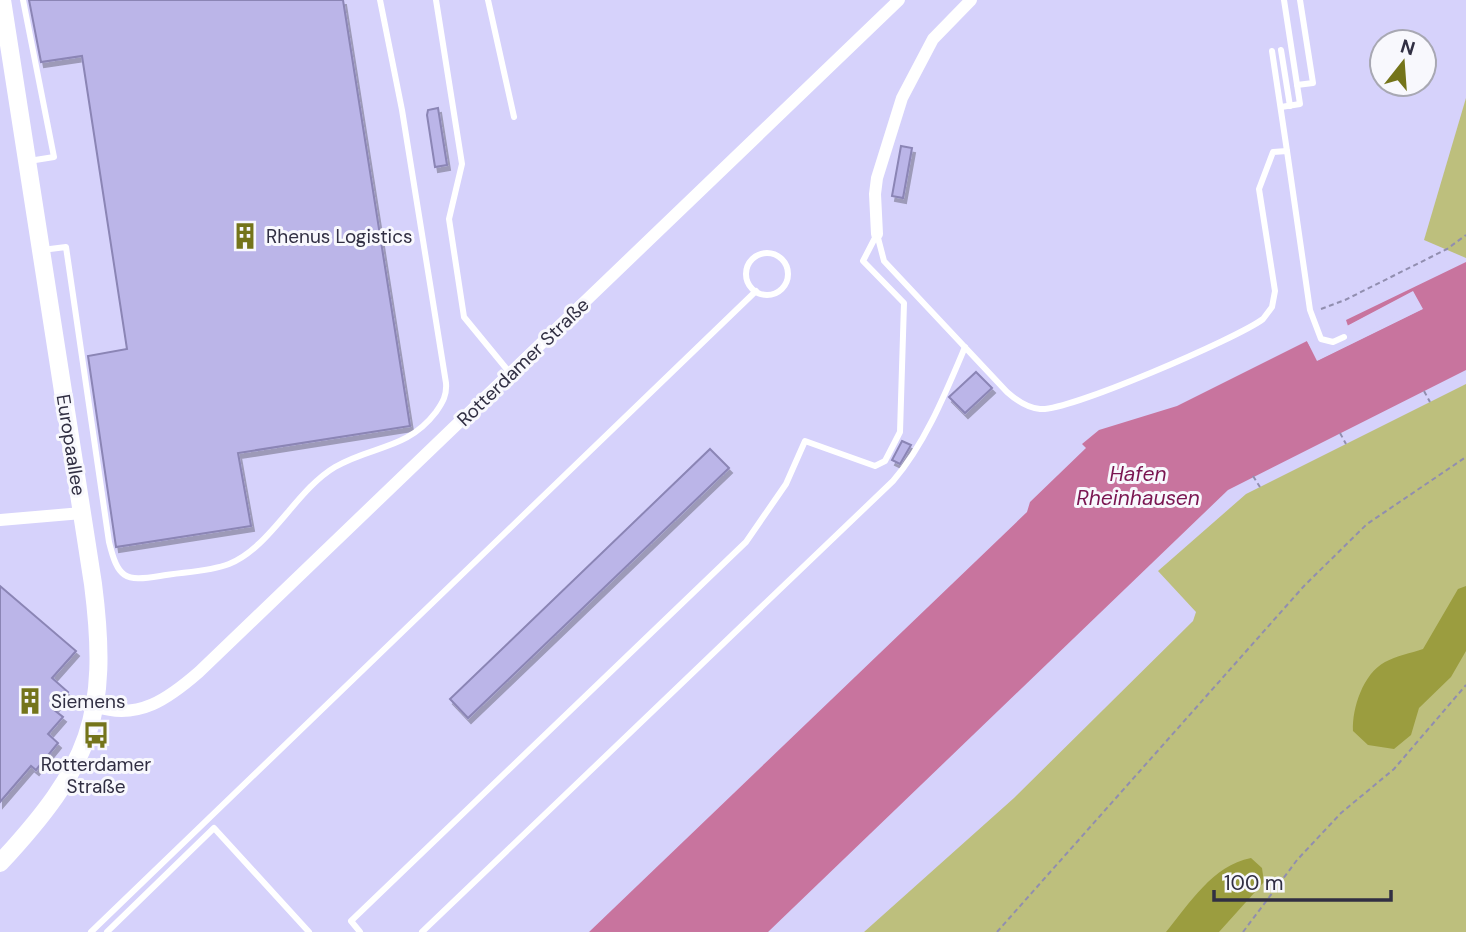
<svg xmlns="http://www.w3.org/2000/svg" width="1466" height="932" font-family="'DM Sans',sans-serif">
  <style>
    .green { fill: #bdbf7d }
    .forest { fill: #9b9d3f }
    .water { fill: #c8749e }
    .pier { fill: #d6d2fb }
    .building { fill: #bbb5e8; stroke: #8b85b5; stroke-width: 2; filter: url(#shadow) }
    .lines { fill: none; stroke-linecap: round; stroke-linejoin: round }
    .path { stroke: #918eaf; stroke-width: 2; stroke-dasharray: 5 3.5; stroke-linecap: butt }
    .service { stroke: #fff; stroke-width: 6 }
    .minor { stroke: #fff; stroke-width: 12 }
    .secondary { stroke: #fff; stroke-width: 18 }
    .labels { text-anchor: middle; dominant-baseline: central; stroke-width: 6; stroke-linejoin: round; paint-order: stroke }
    .poi-label { font-size: 19px; fill: #312f43; stroke: #f8f8fd; text-anchor: start }
    .street-label { font-size: 19px; fill: #312f43; stroke: #f8f8fd }
    .water-label { font-size: 21px; font-style: italic; fill: #7a1551; stroke: #f8f8fd }
  </style>
  <defs>
    <filter id="shadow"><feDropShadow dx="3" dy="5" stdDeviation="0" flood-color="#0004"/></filter>
  </defs>
  <rect width="100%" height="100%" fill="#d6d2fb"/>
  <g class="green">
    <path d="M1466 98V258L1424 240Z"/>
    <path d="M1466 384V932H864L1014 798 1193 621 1196 612 1158 571 1246 494Z"/>
  </g>
  <g class="forest">
    <path d="M1466 586V651L1451 677 1419 708 1411 735 1394 749 1368 745 1353 731C1352 708 1363 674 1385 662 1396 656 1411 653 1423 649L1458 589Z"/>
    <path d="M1251 858 1262 868 1264 882 1219 932H1166C1190 903 1212 866 1251 858Z"/>
  </g>
  <path class="water" d="M1466 262V370L1228 490 768 932H589L1027 512 1030 502 1086 448 1082 444 1099 430 1177 406 1307 341 1318 360 1422 309 1413 292 1348 326 1346 320Z"/>
  <path class="pier" d="M1413 291 1423 309 1317 361 1307 341 1310 339 1319 356 1418 306 1412 297 1350 329 1345 327Z"/>
  <g class="building">
    <path d="M29 0H343L410 426 238 453 251 526 116 547 88 356 127 349 82 56 41 62Z"/>
    <path d="M438 108 447 165 435 167 427 115 428 110Z"/>
    <path d="M901 146 912 148 903 198 892 196Z"/>
    <path d="M976 372 992 388 965 413 949 397Z"/>
    <path d="M902 441 911 445 900 464 892 460Z"/>
    <path d="M710 449 729 468 468 718 450 699Z"/>
    <path d="M0 586 76 651 52 678 68 692 53 709 63 717 48 734 58 743 36 770 31 766 0 802Z"/>
  </g>
  <g class="lines">
    <g class="path">
      <path d="M1321 309 1345 300 1447 249 1466 235"/>
      <path d="M1424 391 1430 402"/>
      <path d="M1340 433 1346 444"/>
      <path d="M1253 476 1260 487"/>
      <path d="M997 932 1304 586 1367 524 1466 457"/>
      <path d="M1243 932 1297 860 1341 813 1394 769 1466 685"/>
    </g>
    <g class="service">
      <path d="M23 0 54 157 29 161"/>
      <path d="M436 0 462 164 449 219 464 317 510 373"/>
      <path d="M488 0 514 117"/>
      <path d="M1281 50 1290 106"/>
      <path d="M1272 51 1287 151"/>
      <path d="M1297 85 1313 83 1300 0"/>
      <path d="M1281 107 1300 104 1284 0"/>
      <path d="M877 234 884 261 1007 392C1016 400 1027 408 1040 409 1067 412 1238 338 1263 319L1272 307 1275 291 1259 189 1273 152 1287 151 1310 310 1321 339 1333 342 1344 337"/>
      <path d="M42 250 66 247 109 542C118 578 124 582 160 576 182 572 209 572 229 564 271 547 296 490 335 467 373 445 407 450 436 412 443 402 447 395 446 383L402 110 380 0"/>
      <circle cx="767" cy="274" r="21"/>
      <path d="M91 932 756 291"/>
      <path d="M107 932 214 828 309 932"/>
      <path d="M360 932 351 921 746 542 786 484 805 441 875 466 885 461 900 432 904 303 863 261 877 234"/>
      <path d="M422 932 893 481C925 444 946 392 965 347"/>
    </g>
    <g class="minor">
      <path d="M877 234 875 194 877 178 902 98 933 39 971 0"/>
      <path d="M0 520 82 513"/>
      <path d="M97 707C139 720 168 699 199 672L899 0"/>
    </g>
    <path class="secondary" d="M0 863C90 766 110 716 93 584L2 0"/>
  </g>
  <defs>
    <symbol id="building-bare" viewBox="-9 -9 18 18"><path d="M-4-6H4V6H1V3H-1V6H-4ZM-2.5-4.3h1.7v1.8h-1.7ZM.8-4.3h1.7v1.8H.8ZM-2.5-1h1.7V.8h-1.7ZM.8-1h1.7V.8H.8Z" fill="#74741a" stroke="#f8f8fd" stroke-width="2.5" paint-order="stroke"/></symbol>
    <symbol id="bus-bare" viewBox="-9 -9 18 18"><path d="M-5-6H5V4H4V6H2V4H-2V6H-4V4H-5ZM-3.5-4V0h7V-4ZM-3.5 1.2v1.5H-2V1.2ZM2 1.2v1.5H3.5V1.2Z" fill="#74741a" stroke="#f8f8fd" stroke-width="2.5" paint-order="stroke"/></symbol>
  </defs>
  <g fill-rule="evenodd">
    <use href="#building-bare" x="226" y="217" width="38" height="38"/>
    <use href="#building-bare" x="11" y="682" width="38" height="38"/>
    <use href="#bus-bare" x="77" y="716" width="38" height="38"/>
  </g>
  <g class="labels">
    <g class="poi-label">
      <text x="266" y="236">Rhenus Logistics</text>
      <text x="51" y="701">Siemens</text>
      <text x="96" y="764" text-anchor="middle">Rotterdamer<tspan x="96" dy="22">Straße</tspan></text>
    </g>
    <g class="street-label">
      <text transform="translate(523 362) rotate(-44)">Rotterdamer Straße</text>
      <text transform="translate(71 445) rotate(81)">Europaallee</text>
    </g>
    <g class="water-label">
      <text x="1138" y="474">Hafen<tspan x="1138" dy="24">Rheinhausen</tspan></text>
    </g>
  </g>
  <g transform="translate(1403 63) rotate(17)"><circle r="33" fill="#f8f8fd" stroke="#a8a8b3" stroke-width="2"/>
  <path d="M0-5L12 26L0 18L-12 26Z" fill="#74741a"/>
  <text y="-10" font-size="19" font-weight="bold" text-anchor="middle" fill="#312f43">N</text>
  </g>
  <path d="M1214 890v10h177v-10" fill="none" stroke="#312f43" stroke-width="3.5"/>
  <text x="1224" y="890" font-size="21" fill="#312f43" stroke="#f8f8fd" stroke-width="5" paint-order="stroke">100 m</text>
</svg>
